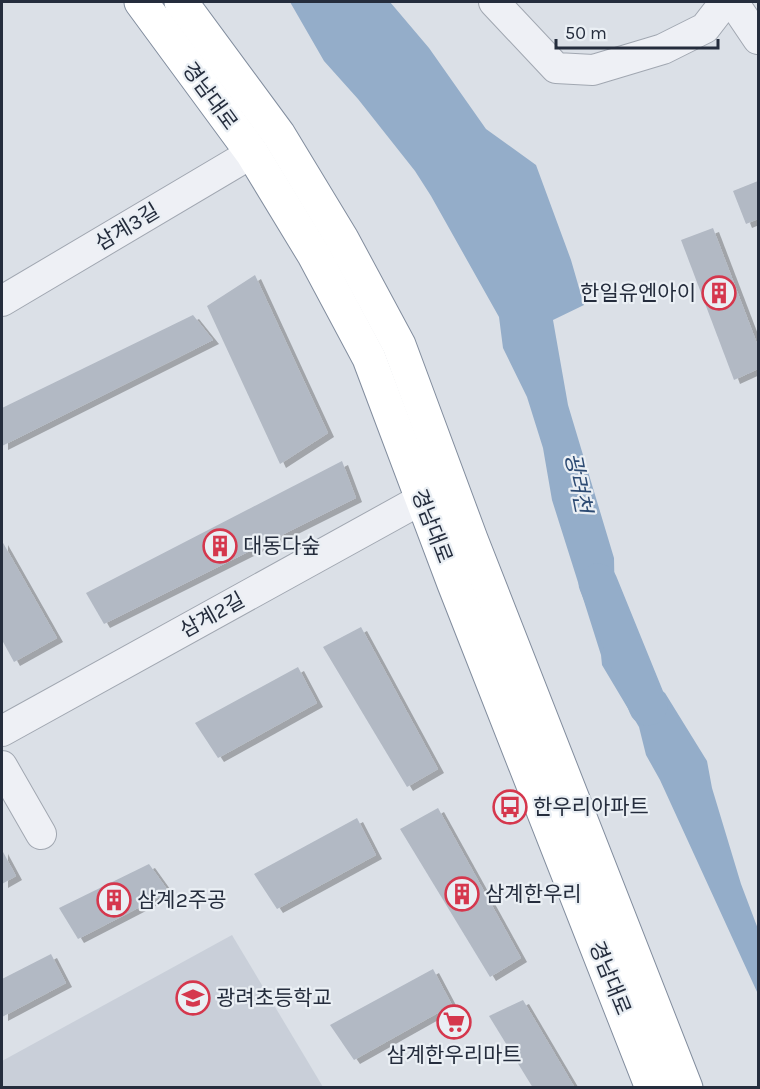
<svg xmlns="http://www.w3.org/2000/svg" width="760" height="1089" font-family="Karla,'Noto Sans KR',sans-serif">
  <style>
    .built { fill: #c9cfd9 }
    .water { fill: #94adc9 }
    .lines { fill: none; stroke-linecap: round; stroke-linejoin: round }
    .river { stroke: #94adc9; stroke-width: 39 }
    .building { fill: #b2b9c4; filter: url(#shadow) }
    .minor-casing { stroke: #a1a7b1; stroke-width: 32 }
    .highway-casing { stroke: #828d9e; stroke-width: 35 }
    .minor { stroke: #eef0f5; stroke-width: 30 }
    .highway { stroke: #fff; stroke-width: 33 }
    .labels { text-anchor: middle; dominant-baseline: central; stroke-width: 4.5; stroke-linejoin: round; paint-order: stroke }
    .street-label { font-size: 21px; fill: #252d3d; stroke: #eaeff4 }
    .poi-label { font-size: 21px; fill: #252d3d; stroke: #eaeff4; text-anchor: start }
    .water-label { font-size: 22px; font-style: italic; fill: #2d4b73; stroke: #eaeff4 }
  </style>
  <defs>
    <filter id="shadow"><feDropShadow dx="6" dy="4" stdDeviation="0" flood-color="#0004"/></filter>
  </defs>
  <rect width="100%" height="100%" fill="#dbe0e7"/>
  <path class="built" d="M232 935 323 1087H2V1061Z"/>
  <path class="water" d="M290 2H390L429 48 486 129 536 165 571 260 584 305 553 320 568 405 614 558 615 612 619 644 639 672 665 693 707 761 712 788 741 884 758 929V994L660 780 646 755 639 727 602 665 601 655 552 500 543 448 527 397 503 348 499 317 431 196 415 171 358 99 324 61Z"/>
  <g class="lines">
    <path class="river" d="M598 583 648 706"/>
  </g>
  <g class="building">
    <path d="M758 181V219L746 224 733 191Z"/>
    <path d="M713 228 758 346V369L734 380 681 240Z"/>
    <path d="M255 275 328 433 280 464 207 306Z"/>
    <path d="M193 315 213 340 2 446V408Z"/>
    <path d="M342 461 356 498 104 624 86 593Z"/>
    <path d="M2 541 57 638 14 662 2 640Z"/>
    <path d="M361 627 438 769 407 787 323 647Z"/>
    <path d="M298 667 317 703 218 758 195 723Z"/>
    <path d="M438 808 521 958 490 977 400 829Z"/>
    <path d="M357 818 376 855 277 909 254 874Z"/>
    <path d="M2 850 16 876 2 884Z"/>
    <path d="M149 864 169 892 78 939 59 908Z"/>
    <path d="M51 954 66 983 2 1017V979Z"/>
    <path d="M433 969 452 1005 354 1060 330 1025Z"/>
    <path d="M523 1000 575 1088H533L489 1016Z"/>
  </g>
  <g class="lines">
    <defs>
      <g id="minor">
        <path d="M494 2 556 68 593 70 663 49 705 28 725 2"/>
        <path d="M733 2 758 39"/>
        <path d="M2 301 252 153"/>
        <path d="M2 731 422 499"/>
        <path d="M2 766 41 834"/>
      </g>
      <g id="highway">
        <path d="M141 2 252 153 314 255 369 358 454 584 652 1088"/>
        <path d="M181 2 279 135 342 239 399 345 471 539 686 1088"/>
      </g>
    </defs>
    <use href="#minor" class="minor-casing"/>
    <use href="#highway" class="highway-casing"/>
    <use href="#minor" class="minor"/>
    <use href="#highway" class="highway"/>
  </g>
  <defs>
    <symbol id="building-ring" viewBox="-11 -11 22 22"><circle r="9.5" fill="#eaeff4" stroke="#d5374d" stroke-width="1.5"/><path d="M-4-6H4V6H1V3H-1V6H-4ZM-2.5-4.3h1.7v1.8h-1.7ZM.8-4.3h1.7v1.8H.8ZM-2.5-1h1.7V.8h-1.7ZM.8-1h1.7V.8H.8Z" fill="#d5374d"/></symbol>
    <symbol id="bus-ring" viewBox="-11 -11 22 22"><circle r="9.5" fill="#eaeff4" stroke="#d5374d" stroke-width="1.5"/><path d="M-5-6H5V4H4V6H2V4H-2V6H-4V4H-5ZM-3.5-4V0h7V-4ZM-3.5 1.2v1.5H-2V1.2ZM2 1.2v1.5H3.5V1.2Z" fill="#d5374d"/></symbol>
    <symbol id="school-ring" viewBox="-11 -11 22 22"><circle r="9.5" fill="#eaeff4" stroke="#d5374d" stroke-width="1.5"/><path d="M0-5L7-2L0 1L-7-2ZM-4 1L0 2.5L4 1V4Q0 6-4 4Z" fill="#d5374d"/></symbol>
    <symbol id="supermarket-ring" viewBox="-11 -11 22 22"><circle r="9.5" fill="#eaeff4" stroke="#d5374d" stroke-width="1.5"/><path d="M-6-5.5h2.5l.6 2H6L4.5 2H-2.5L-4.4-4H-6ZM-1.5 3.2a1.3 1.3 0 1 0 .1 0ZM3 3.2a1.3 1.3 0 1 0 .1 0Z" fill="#d5374d"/></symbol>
  </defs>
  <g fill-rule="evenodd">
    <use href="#building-ring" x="700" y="274" width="38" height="38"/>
    <use href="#building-ring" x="201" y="527" width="38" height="38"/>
    <use href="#bus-ring" x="491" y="788" width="38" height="38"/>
    <use href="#building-ring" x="443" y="875" width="38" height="38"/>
    <use href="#building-ring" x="95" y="881" width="38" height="38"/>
    <use href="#school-ring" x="174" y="979" width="38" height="38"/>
    <use href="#supermarket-ring" x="435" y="1003" width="38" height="38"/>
  </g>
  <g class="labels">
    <g class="street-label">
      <text transform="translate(210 96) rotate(54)">경남대로</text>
      <text transform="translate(127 227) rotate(-31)">삼계3길</text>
      <text transform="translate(432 526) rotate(69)">경남대로</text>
      <text transform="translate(212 615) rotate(-29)">삼계2길</text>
      <text transform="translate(610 978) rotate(68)">경남대로</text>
    </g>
    <g class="poi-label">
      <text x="696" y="293" text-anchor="end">한일유엔아이</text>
      <text x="243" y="546">대동다숲</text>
      <text x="533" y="807">한우리아파트</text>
      <text x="485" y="894">삼계한우리</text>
      <text x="137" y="900">삼계2주공</text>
      <text x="216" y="998">광려초등학교</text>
      <text x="454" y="1055" text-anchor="middle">삼계한우리마트</text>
    </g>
    <g class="water-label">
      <text transform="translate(578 483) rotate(79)">광려천</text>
    </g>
  </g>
  <rect width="760" height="1089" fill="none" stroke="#252d3d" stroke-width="6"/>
  <path d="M556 39v9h162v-9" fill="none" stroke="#252d3d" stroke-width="3"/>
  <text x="565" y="39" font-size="18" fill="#252d3d" stroke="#eaeff4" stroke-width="4.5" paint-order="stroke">50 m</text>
</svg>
